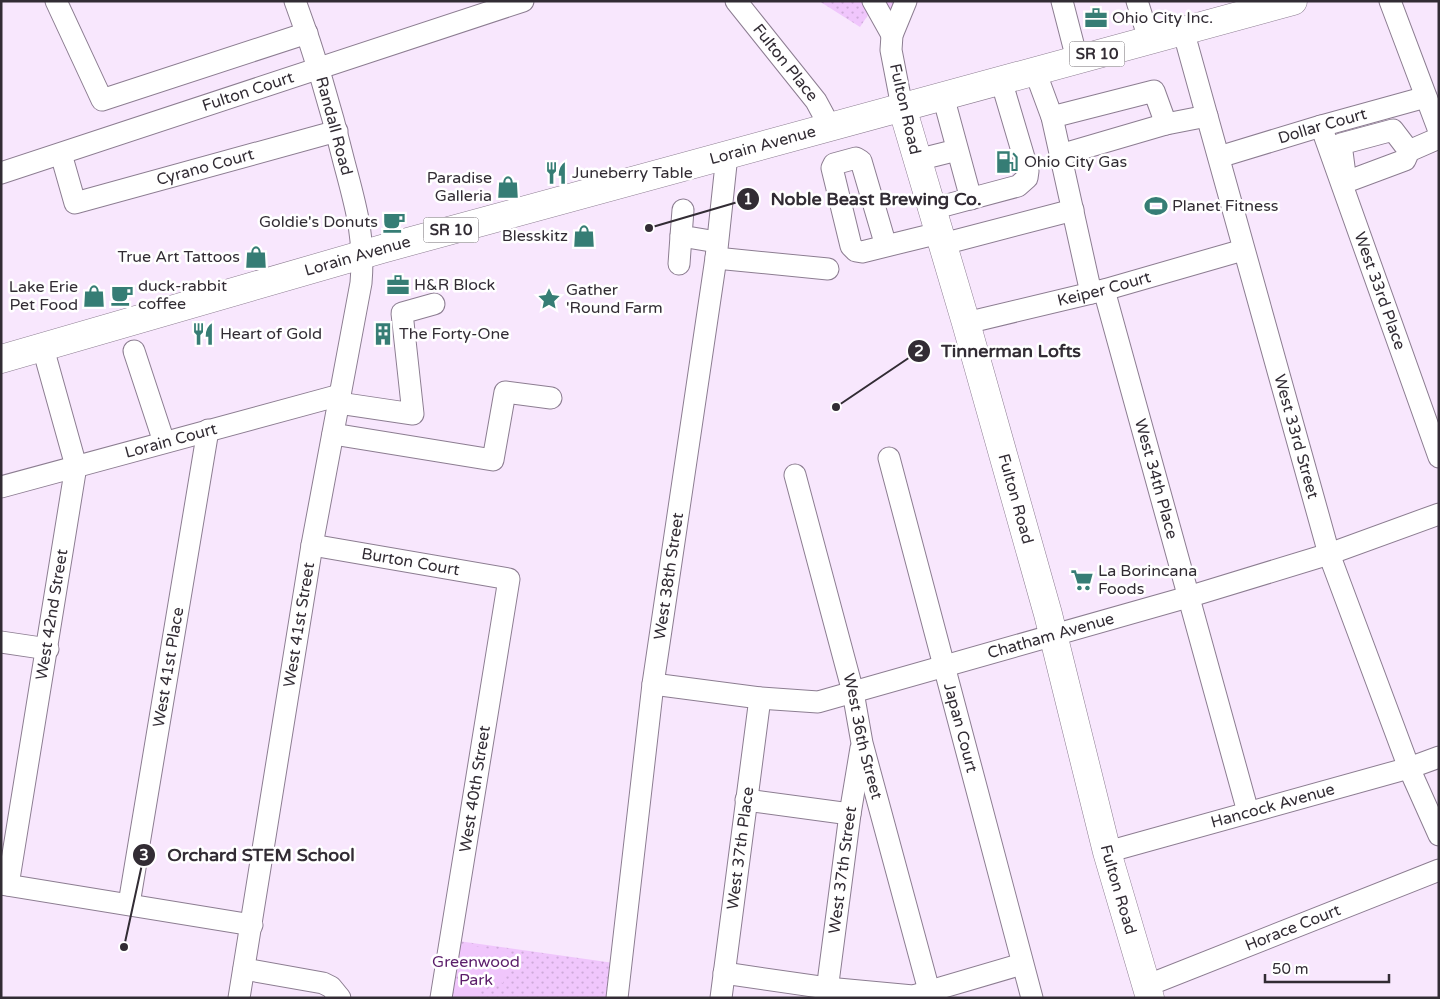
<svg xmlns="http://www.w3.org/2000/svg" width="1440" height="999" font-family="'Varela Round',sans-serif">
  <style>
    .park { fill: url(#park-dots) }
    .garden { fill: #f0c6fc }
    .lines { fill: none; stroke-linecap: round; stroke-linejoin: round }
    .minor-casing { stroke: #8c7d91; stroke-width: 23 }
    .major-casing { stroke: #8c7d91; stroke-width: 29 }
    .minor { stroke: #fff; stroke-width: 21 }
    .major { stroke: #fff; stroke-width: 28 }
    .labels { text-anchor: middle; dominant-baseline: central; stroke-width: 5; stroke-linejoin: round; paint-order: stroke }
    .shield { fill: #fff; stroke: #706b71; stroke-width: 1 }
    .shield-label { font-size: 15px; font-weight: bold; fill: #322c34 }
    .poi-label { font-size: 16px; fill: #322c34; stroke: #fff; text-anchor: start }
    .street-label { font-size: 16px; fill: #322c34; stroke: #fff }
    .park-label { font-size: 16px; fill: #5b1d6a; stroke: #fff }
    .leader { fill: none; stroke: #322c34; stroke-width: 2 }
    .callout-dot { fill: #322c34; stroke: #fff; stroke-width: 2 }
    .mark-label { font-size: 15px; text-anchor: middle; font-weight: bold; fill: #fff }
    .callout-label { font-size: 18px; text-anchor: middle; font-weight: bold; fill: #322c34; stroke: #fff; stroke-width: 5; stroke-linejoin: round; paint-order: stroke }
  </style>
  <defs>
    <pattern id="park-dots" width="8" height="8" patternUnits="userSpaceOnUse" patternTransform="scale(1.25)"><rect width="8" height="8" fill="#f0c6fc"/><path d="M2 2h.1M6 6h.1" fill="none" stroke="#ceaad9" stroke-width="1.8" stroke-linecap="round"/></pattern>
  </defs>
  <rect width="100%" height="100%" fill="#f8e7fd"/>
  <g class="park">
    <path d="M819 1H906L896 21 874 6 860 27Z"/>
    <path d="M451 940 621 964 617 998H441Z"/>
  </g>
  <g class="garden">
    <path d="M461 944 508 952 503 983 456 976Z"/>
    <path d="M457 980 480 984 478 998H454Z"/>
  </g>
  <g class="lines">
    <defs>
      <g id="minor">
        <path d="M56 1 102 100 307 33"/>
        <path id="s1" d="M736 1 816 101 830 127"/>
        <path d="M873 1 892 35"/>
        <path d="M1062 1 1077 59"/>
        <path d="M1137 1 1149 39"/>
        <path d="M1390 1 1439 131"/>
        <path id="s2" d="M1183 30 1329 554 1409 768 1439 835"/>
        <path d="M1035 71 1052 117 1091 293"/>
        <path d="M943 96 971 199"/>
        <path d="M902 107 891 50 892 35 906 1"/>
        <path d="M1052 117 1154 91 1166 124 1207 116"/>
        <path id="s3" d="M1321 126 1439 457"/>
        <path d="M1409 151 1393 130 1341 144 1346 182 1405 160 1409 151 1439 138"/>
        <path id="s4" d="M61 154 75 203 337 131"/>
        <path d="M1060 155 1166 124"/>
        <path id="s5" d="M1219 157 1321 126 1426 97"/>
        <path d="M917 160 957 150"/>
        <path id="s6" d="M1 173 523 1"/>
        <path d="M932 209 1018 186 1027 178 1028 171 1001 80"/>
        <path d="M683 210 681 236 717 242"/>
        <path d="M943 244 1073 210"/>
        <path d="M886 246 861 161 856 158 834 164 832 168 851 246 856 251 862 252 939 233"/>
        <path d="M716 258 828 269"/>
        <path d="M679 264 681 236"/>
        <path id="s7" d="M1104 290 1248 812"/>
        <path id="s8" d="M966 323 1104 290 1243 250"/>
        <path d="M134 351 164 442"/>
        <path d="M339 403 413 414 402 313 434 304"/>
        <path d="M333 434 493 460 505 392 551 398"/>
        <path id="s9" d="M889 458 1032 998"/>
        <path id="s10" d="M795 475 853 692 862 743 931 998"/>
        <path id="s11" d="M1 487 340 395"/>
        <path id="s12" d="M312 545 509 579 441 998"/>
        <path d="M1 642 48 649"/>
        <path id="s13" d="M653 684 760 698 818 702 1188 597 1329 554 1439 514"/>
        <path d="M746 800 850 814"/>
        <path id="s14" d="M1107 852 1409 768 1439 757"/>
        <path d="M1 884 252 925"/>
        <path id="s15" d="M8 885 76 466 43 348"/>
        <path id="s16" d="M129 904 208 430"/>
        <path d="M244 969 323 983 331 987 340 998"/>
        <path d="M724 973 827 988 913 996 1022 964"/>
        <path id="s17" d="M1146 986 1439 870"/>
        <path id="s18" d="M239 998 312 545 361 283C365 236 356 207 344 162 331 108 315 54 295 1"/>
        <path id="s19" d="M617 998 653 684 716 258 727 155"/>
        <path id="s20" d="M721 998 760 698"/>
        <path id="s21" d="M826 998 850 814 861 748"/>
      </g>
      <g id="major">
        <path id="s22" d="M902 107 966 323 1048 614 1107 852 1150 998"/>
        <path id="s23" d="M1 359 382 249 1293 1"/>
      </g>
    </defs>
    <use href="#minor" class="minor-casing"/>
    <use href="#major" class="major-casing"/>
    <use href="#minor" class="minor"/>
    <use href="#major" class="major"/>
  </g>
  <defs>
    <symbol id="office-bare" viewBox="-9 -9 18 18"><path d="M-6-3h4V-5.5h4V-3h4V5H-6ZM-1-4.5V-3h2v-1.5ZM-6 0V1H6V0Z" fill="#367d75" stroke="#fff" stroke-width="2.5" paint-order="stroke"/></symbol>
    <symbol id="fuel-bare" viewBox="-9 -9 18 18"><path d="M-5.5-6h7V0h2V4h1.3V-2.5L3-4.5l.8-.8L6-3V5H2.5V1h-1V6h-7ZM-4.2-4.7v3.2H.2V-4.7Z" fill="#367d75" stroke="#fff" stroke-width="2.5" paint-order="stroke"/></symbol>
    <symbol id="restaurant-bare" viewBox="-9 -9 18 18"><path d="M-5-6h1v4h1v-4h1v4h1v-4h1v5L-1.5 .5V6h-2V.5L-5-1ZM5-6V6H3V1.5H1.5Q1.5-4 5-6Z" fill="#367d75" stroke="#fff" stroke-width="2.5" paint-order="stroke"/></symbol>
    <symbol id="shop-bare" viewBox="-9 -9 18 18"><path d="M-5-2.5h2.3a2.7 3.5 0 0 1 5.4 0H5L5.5 6h-11ZM-1.5-2.5h3a1.5 2.3 0 0 0-3 0Z" fill="#367d75" stroke="#fff" stroke-width="2.5" paint-order="stroke"/></symbol>
    <symbol id="stadium-bare" viewBox="-9 -9 18 18"><path d="M0-5a6.5 5 0 1 0 0 10a6.5 5 0 1 0 0-10ZM-3.5-1.8h7v3.6h-7Z" fill="#367d75" stroke="#fff" stroke-width="2.5" paint-order="stroke"/></symbol>
    <symbol id="cafe-bare" viewBox="-9 -9 18 18"><path d="M-5.5-4.5H6V0H3Q3 3.5 0 3.5H-2.5Q-5.5 3.5-5.5 0ZM3-3.2v2h1.7v-2ZM-6 4.5H4V6H-6Z" fill="#367d75" stroke="#fff" stroke-width="2.5" paint-order="stroke"/></symbol>
    <symbol id="sight-bare" viewBox="-9 -9 18 18"><path d="M0-6L1.8-2.2L6-1.7L2.9 1.2L3.7 5.4L0 3.3L-3.7 5.4L-2.9 1.2L-6-1.7L-1.8-2.2Z" fill="#367d75" stroke="#fff" stroke-width="2.5" paint-order="stroke"/></symbol>
    <symbol id="building-bare" viewBox="-9 -9 18 18"><path d="M-4-6H4V6H1V3H-1V6H-4ZM-2.5-4.3h1.7v1.8h-1.7ZM.8-4.3h1.7v1.8H.8ZM-2.5-1h1.7V.8h-1.7ZM.8-1h1.7V.8H.8Z" fill="#367d75" stroke="#fff" stroke-width="2.5" paint-order="stroke"/></symbol>
    <symbol id="supermarket-bare" viewBox="-9 -9 18 18"><path d="M-6-5.5h2.5l.6 2H6L4.5 2H-2.5L-4.4-4H-6ZM-1.5 3.2a1.3 1.3 0 1 0 .1 0ZM3 3.2a1.3 1.3 0 1 0 .1 0Z" fill="#367d75" stroke="#fff" stroke-width="2.5" paint-order="stroke"/></symbol>
  </defs>
  <g fill-rule="evenodd">
    <use href="#office-bare" x="1080" y="2" width="32" height="32"/>
    <use href="#fuel-bare" x="991" y="146" width="32" height="32"/>
    <use href="#restaurant-bare" x="540" y="157" width="32" height="32"/>
    <use href="#shop-bare" x="492" y="171" width="32" height="32"/>
    <use href="#stadium-bare" x="1140" y="190" width="32" height="32"/>
    <use href="#cafe-bare" x="378" y="206" width="32" height="32"/>
    <use href="#shop-bare" x="568" y="220" width="32" height="32"/>
    <use href="#shop-bare" x="240" y="241" width="32" height="32"/>
    <use href="#office-bare" x="382" y="269" width="32" height="32"/>
    <use href="#cafe-bare" x="106" y="279" width="32" height="32"/>
    <use href="#shop-bare" x="78" y="280" width="32" height="32"/>
    <use href="#sight-bare" x="533" y="283" width="32" height="32"/>
    <use href="#restaurant-bare" x="187" y="318" width="32" height="32"/>
    <use href="#building-bare" x="367" y="318" width="32" height="32"/>
    <use href="#supermarket-bare" x="1066" y="564" width="32" height="32"/>
  </g>
  <g class="labels">
    <g class="shield">
      <rect x="1069.5" y="41.5" width="55" height="25" rx="4"/>
      <rect x="423.5" y="217.5" width="55" height="25" rx="4"/>
    </g>
    <g class="shield-label">
      <text x="1097" y="54">SR 10</text>
      <text x="451" y="230">SR 10</text>
    </g>
    <g class="poi-label">
      <text x="1112" y="18">Ohio City Inc.</text>
      <text x="1024" y="162">Ohio City Gas</text>
      <text x="572" y="173">Juneberry Table</text>
      <text x="492" y="178" text-anchor="end">Paradise<tspan x="492" dy="18">Galleria</tspan></text>
      <text x="1172" y="206">Planet Fitness</text>
      <text x="378" y="222" text-anchor="end">Goldie's Donuts</text>
      <text x="568" y="236" text-anchor="end">Blesskitz</text>
      <text x="240" y="257" text-anchor="end">True Art Tattoos</text>
      <text x="414" y="285">H&amp;R Block</text>
      <text x="138" y="286">duck-rabbit<tspan x="138" dy="18">coffee</tspan></text>
      <text x="78" y="287" text-anchor="end">Lake Erie<tspan x="78" dy="18">Pet Food</tspan></text>
      <text x="566" y="290">Gather<tspan x="566" dy="18">'Round Farm</tspan></text>
      <text x="220" y="334">Heart of Gold</text>
      <text x="399" y="334">The Forty-One</text>
      <text x="1098" y="571">La Borincana<tspan x="1098" dy="18">Foods</tspan></text>
    </g>
    <g class="street-label">
      <text stroke="none"><textPath href="#s1" startOffset="79">Fulton Place</textPath></text>
      <text stroke="none"><textPath href="#s6" startOffset="260">Fulton Court</textPath></text>
      <text transform="translate(905 109) rotate(77)">Fulton Road</text>
      <text transform="translate(334 126) rotate(75)">Randall Road</text>
      <text stroke="none"><textPath href="#s5" startOffset="108">Dollar Court</textPath></text>
      <text stroke="none"><textPath href="#s23" startOffset="791">Lorain Avenue</textPath></text>
      <text stroke="none"><textPath href="#s4" startOffset="186">Cyrano Court</textPath></text>
      <text stroke="none"><textPath href="#s23" startOffset="371">Lorain Avenue</textPath></text>
      <text stroke="none"><textPath href="#s8" startOffset="142">Keiper Court</textPath></text>
      <text stroke="none"><textPath href="#s3" startOffset="175">West 33rd Place</textPath></text>
      <text stroke="none"><textPath href="#s2" startOffset="422">West 33rd Street</textPath></text>
      <text stroke="none"><textPath href="#s11" startOffset="176">Lorain Court</textPath></text>
      <text stroke="none"><textPath href="#s7" startOffset="196">West 34th Place</textPath></text>
      <text stroke="none"><textPath href="#s22" startOffset="408">Fulton Road</textPath></text>
      <text stroke="none"><textPath href="#s12" startOffset="100">Burton Court</textPath></text>
      <text stroke="none"><textPath href="#s19" startOffset="425">West 38th Street</textPath></text>
      <text stroke="none"><textPath href="#s15" startOffset="274">West 42nd Street</textPath></text>
      <text stroke="none"><textPath href="#s18" startOffset="378">West 41st Street</textPath></text>
      <text stroke="none"><textPath href="#s13" startOffset="408">Chatham Avenue</textPath></text>
      <text stroke="none"><textPath href="#s16" startOffset="240">West 41st Place</textPath></text>
      <text stroke="none"><textPath href="#s9" startOffset="279">Japan Court</textPath></text>
      <text stroke="none"><textPath href="#s10" startOffset="270">West 36th Street</textPath></text>
      <text transform="translate(475 789) rotate(-81)">West 40th Street</text>
      <text stroke="none"><textPath href="#s14" startOffset="172">Hancock Avenue</textPath></text>
      <text stroke="none"><textPath href="#s20" startOffset="151">West 37th Place</textPath></text>
      <text stroke="none"><textPath href="#s21" startOffset="129">West 37th Street</textPath></text>
      <text stroke="none"><textPath href="#s22" startOffset="812">Fulton Road</textPath></text>
      <text stroke="none"><textPath href="#s17" startOffset="158">Horace Court</textPath></text>
    </g>
    <g class="park-label">
      <text x="476" y="962">Greenwood<tspan x="476" dy="18">Park</tspan></text>
    </g>
  </g>
  <path class="leader" d="M649 228L748 199M836 407L919 351M124 947L144 855"/>
  <g class="callout-dot">
    <circle cx="649" cy="228" r="5"/>
    <circle cx="836" cy="407" r="5"/>
    <circle cx="124" cy="947" r="5"/>
    <circle cx="748" cy="199" r="12"/>
    <circle cx="919" cy="351" r="12"/>
    <circle cx="144" cy="855" r="12"/>
  </g>
  <g class="mark-label">
    <text x="748" y="204">1</text>
    <text x="919" y="356">2</text>
    <text x="144" y="860">3</text>
  </g>
  <g class="callout-label">
    <text x="876" y="205">Noble Beast Brewing Co.</text>
    <text x="1011" y="357">Tinnerman Lofts</text>
    <text x="261" y="861">Orchard STEM School</text>
  </g>
  <rect width="1440" height="999" fill="none" stroke="#322c34" stroke-width="5"/>
  <path d="M1265 974v8h124v-8" fill="none" stroke="#322c34" stroke-width="2.5"/>
  <text x="1272" y="974" font-size="15" fill="#322c34" stroke="#ffffff" stroke-width="4" paint-order="stroke">50 m</text>
</svg>
